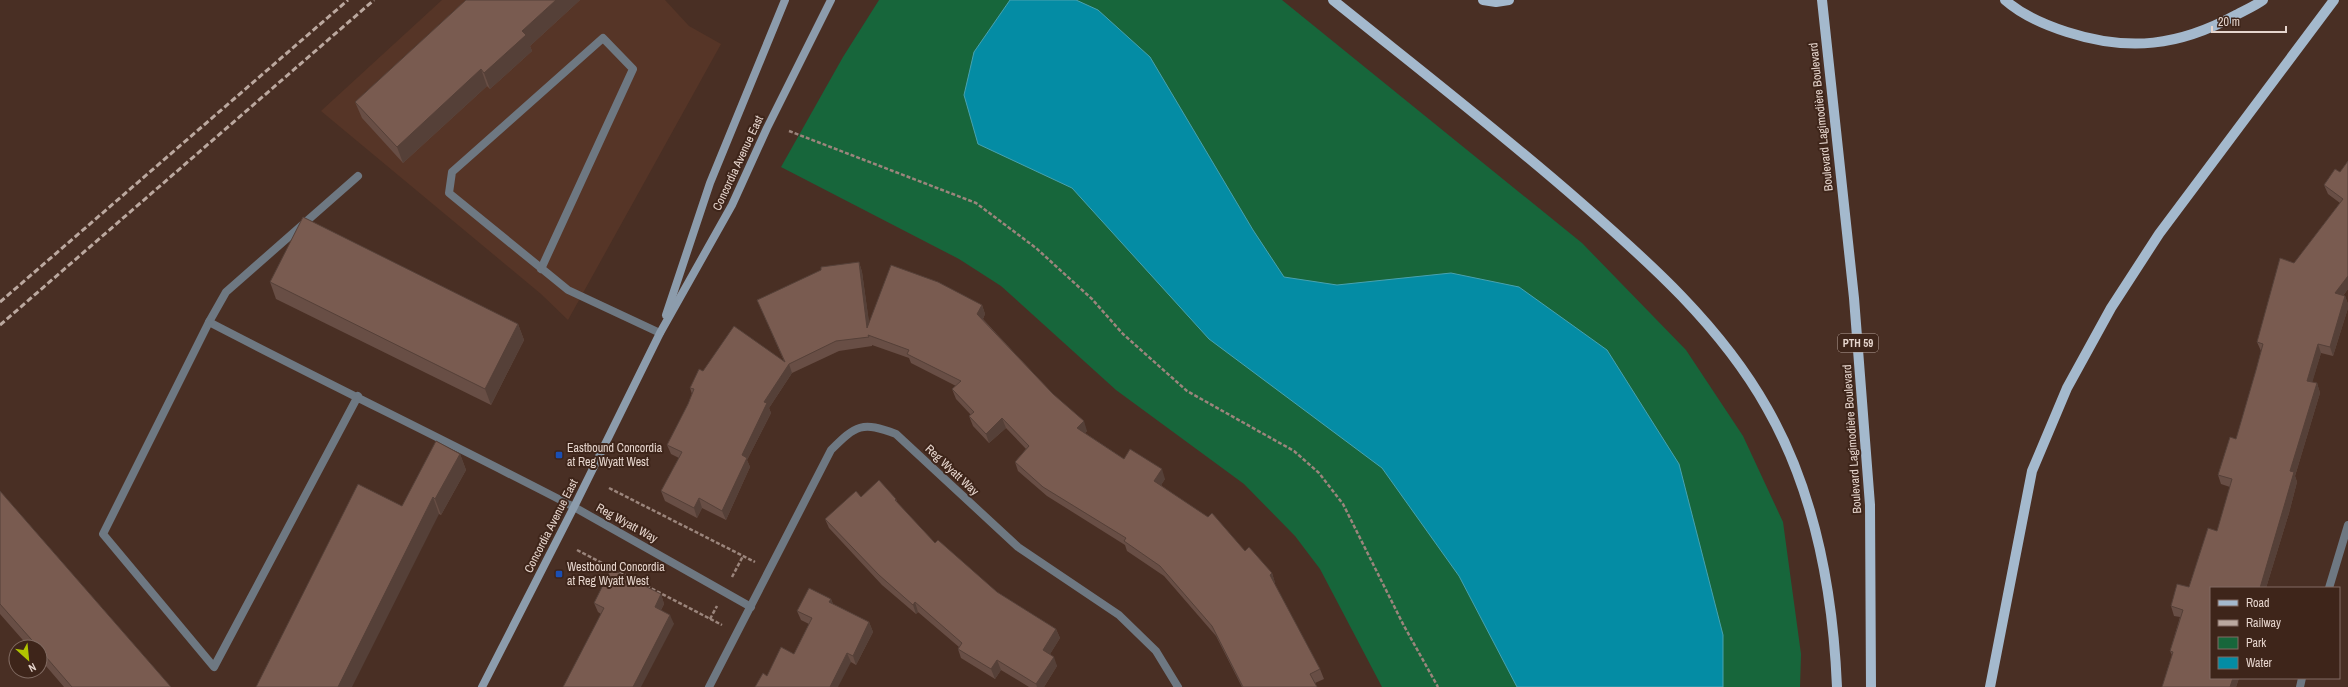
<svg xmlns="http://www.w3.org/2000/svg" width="2348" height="687" font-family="'Archivo Narrow',sans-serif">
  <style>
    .built { fill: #563527 }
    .green { fill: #17663b }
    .water { fill: #048ca4; stroke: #48a2b0 }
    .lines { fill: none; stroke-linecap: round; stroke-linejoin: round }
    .path { stroke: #9b857c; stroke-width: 2.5; stroke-dasharray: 4 2; stroke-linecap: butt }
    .lane { stroke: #6e7882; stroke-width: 8 }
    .street { stroke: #6e7882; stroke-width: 8 }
    .secondary { stroke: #8c9cac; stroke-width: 8 }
    .primary { stroke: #a4b9cd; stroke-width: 10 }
    .rail { stroke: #bba89f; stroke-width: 3; stroke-dasharray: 6 3; stroke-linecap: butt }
    .wall { fill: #684e45 }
    .shaded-wall { fill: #554038 }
    .building { fill: #795b50; stroke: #554038 }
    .transit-dot { fill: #1a4fb4; stroke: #3e251a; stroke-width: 1.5 }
    .labels { text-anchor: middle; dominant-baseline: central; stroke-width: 4; stroke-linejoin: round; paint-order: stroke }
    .shield { fill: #3e251a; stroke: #b4a097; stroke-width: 1 }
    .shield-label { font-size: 11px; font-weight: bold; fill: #e6d5cd }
    .street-label { font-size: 12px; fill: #e6d5cd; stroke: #3e251a }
    .poi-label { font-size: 12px; fill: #e6d5cd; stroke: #3e251a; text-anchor: start }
  </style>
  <rect width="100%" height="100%" fill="#492f24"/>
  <path class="built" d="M442 0H665L689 26 721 44 568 320 541 294 321 111Z"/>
  <path class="green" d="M879 0H1282L1582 243 1686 350 1743 436 1783 522 1801 654 1800 687H1382L1320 569 1295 536 1244 484 1116 390 1001 286 959 259 781 167 843 57Z"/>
  <path class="water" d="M1010 0H1076L1098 10 1150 57 1253 230 1284 277 1337 285 1451 273 1519 287 1607 350 1679 464 1723 635V687H1517L1459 576 1382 468 1209 339 1072 188 978 144 964 95 974 52Z"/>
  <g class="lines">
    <g class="path">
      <path d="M789 131 976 203 1036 248 1092 299 1123 334 1187 391 1294 451 1319 473 1343 504 1404 626 1438 687"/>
      <path d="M609 488 755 562"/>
      <path d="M577 550 722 625"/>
      <path d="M732 577 743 556"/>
      <path d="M710 619 717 606"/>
    </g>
    <g class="lane">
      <path d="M541 269 633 69 603 38 452 172 449 193 568 290 660 333"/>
      <path d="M209 322 226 292 358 176"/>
      <path d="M358 396 214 667 103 534 209 322C330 385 453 444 574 507"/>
    </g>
    <g class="street">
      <path d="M574 507 751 607"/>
      <path d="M2329 588 2348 525"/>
      <path d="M709 687 831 450C856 425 862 421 896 434L1018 547 1119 615 1156 651 1178 687"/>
      <path d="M2300 687 2302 678"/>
    </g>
    <g class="secondary">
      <path d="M666 315 710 183 785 0"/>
      <path d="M482 687 574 507 660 333 732 205 767 128 831 0"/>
    </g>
    <g class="primary">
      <path d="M1333 0C1415 66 1499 131 1579 201 1649 262 1721 326 1767 408 1815 492 1833 592 1837 687"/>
      <path d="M1483 0 1496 2 1509 0"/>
      <path d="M1822 0 1854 298 1870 505 1871 687"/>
      <path d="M2005 0C2022 15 2045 25 2067 32 2129 52 2179 46 2236 15 2245 10 2255 6 2263 0"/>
      <path d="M1990 687 2032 471 2067 388 2111 308 2159 234 2334 0"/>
    </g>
    <g class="rail">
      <path d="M0 302 348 0"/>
      <path d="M0 325 374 0"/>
    </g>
  </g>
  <g class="wall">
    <path d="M466 0H580L530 46 532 51 490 89 487 86 403 163 362 118 355 102Z"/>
    <path d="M2348 161V289L2343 296H2345L2348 304V308L2333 356 2321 353 2312 382 2317 383 2320 393 2295 476 2297 482 2289 513 2266 588H2211V678H2239L2236 687H2162L2172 655 2170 651 2180 617 2174 616 2171 606 2177 584 2189 587 2208 528 2217 531 2230 487 2221 484 2218 475 2230 437 2236 439 2256 370 2261 351 2257 342 2280 258 2294 263 2340 203 2328 194 2324 185 2335 169 2340 172Z"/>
    <path d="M859 262 862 272 869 323 982 305 985 314 983 319 1087 431 1085 433 1124 459 1165 479 1161 485 1245 551 1272 573 1275 583 1274 584 1320 669 1324 679 1315 683 1317 687H1242L1216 636 1164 576 1127 551 1125 545 1047 496 1018 471 1015 462 1026 449 1006 428 989 443 973 426 969 416 971 415 956 399 952 389 956 386 911 363 909 358 872 345V346L839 351 792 373 769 408 771 413 747 460 750 467 726 520 702 508 697 518 665 501 661 491 679 458 671 454 667 445 688 404 692 394 690 388 703 371 784 361 761 309 757 300Z"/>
    <path d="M270 282 518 324 524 340 491 405 276 299Z"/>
    <path d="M460 454 466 470 441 515 439 514 402 506Z"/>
    <path d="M0 491 171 687H64L40 659V647H29L0 614Z"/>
    <path d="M896 499 898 504 935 543 997 592 1056 629 1060 638 1050 654 1057 666 1044 687H1029L1001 670 995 679 961 658 958 649 959 647 918 612 916 614 882 585 829 528 825 519Z"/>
    <path d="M661 594 664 604 661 610 674 624 601 614 598 612 594 603Z"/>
    <path d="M831 599 833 604 869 622 873 632 856 665 851 662 767 676 794 654 809 624 801 620 797 611Z"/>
  </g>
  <g class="shaded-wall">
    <path d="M556 0H580L530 46 532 51 490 89 484 73 522 31Z"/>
    <path d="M481 69 487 86 403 163 397 147Z"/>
    <path d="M859 262 862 272 871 336 867 328Z"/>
    <path d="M2348 276V289L2338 302 2335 293Z"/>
    <path d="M2345 296 2348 304V308L2333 356 2330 347Z"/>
    <path d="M982 305 985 314 981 323 977 314Z"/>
    <path d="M518 324 524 340 491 405 485 389Z"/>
    <path d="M2318 344 2321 353 2310 390 2307 381Z"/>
    <path d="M789 364 792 373 769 408 771 413 747 460 750 467 726 520 722 511 742 455 764 402Z"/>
    <path d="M2317 383 2320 393 2295 476 2297 482 2289 513 2266 588H2260L2290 471Z"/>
    <path d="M1002 418 1006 428 989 443 986 434Z"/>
    <path d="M1084 421 1087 431 1081 438 1077 428Z"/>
    <path d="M460 454 466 470 441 515 435 499Z"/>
    <path d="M1162 469 1165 479 1158 490 1154 481Z"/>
    <path d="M433 497 439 514 352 687H338Z"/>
    <path d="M699 498 702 508 697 518 694 508Z"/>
    <path d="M1272 573 1275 583 1273 585 1270 575Z"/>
    <path d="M661 594 664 604 658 616 655 607Z"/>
    <path d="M831 599 834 608 829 602Z"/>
    <path d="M915 602 918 612 916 614 913 605Z"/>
    <path d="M670 615 674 624 641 687H633Z"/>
    <path d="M869 622 873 632 856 665 853 656Z"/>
    <path d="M1056 629 1060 638 1047 659 1043 650Z"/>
    <path d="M847 653 851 662 838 687H830Z"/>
    <path d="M1054 657 1057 666 1044 687H1037L1036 684Z"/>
    <path d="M997 660 1001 670 995 679 991 669Z"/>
    <path d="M2233 678H2239L2236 687H2230Z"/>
  </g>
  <g class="building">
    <path d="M466 0H556L522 31 526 35 484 73 481 69 397 147 355 102Z"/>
    <path d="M2348 161V276L2335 293 2345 296 2330 347 2318 344 2307 381 2317 383 2290 471 2294 472 2285 503 2260 588H2211V678H2233L2230 687H2162L2173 652 2170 651 2183 610 2171 606 2177 584 2189 587 2208 528 2217 531 2232 479 2218 475 2230 437 2236 439 2256 370 2263 344 2257 342 2280 258 2294 263 2343 199 2324 185 2335 169 2340 172Z"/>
    <path d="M303 217 518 324 485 389 270 282Z"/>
    <path d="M859 262 867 328 891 265 938 282 982 305 977 314 1053 394 1084 421 1077 428 1124 459 1130 449 1162 469 1154 481 1208 517 1212 513 1245 551 1249 547 1272 573 1270 575 1320 669 1310 674 1317 687H1243L1212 626 1160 566 1124 541 1126 538 1043 487 1015 462 1029 446 1002 418 986 434 969 416 974 412 952 389 961 381 907 354 909 350 868 335 869 337 836 341 789 364 764 402 767 403 742 455 747 458 722 511 699 498 694 508 661 491 682 452 667 445 688 404 694 389 690 388 699 369 703 371 734 326 785 362 757 300 821 270V267Z"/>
    <path d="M436 441 460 454 435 499 433 497 338 687H256L358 484 402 506Z"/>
    <path d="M879 480 896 499 895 500 935 543 938 540 997 592 1056 629 1043 650 1054 657 1036 684 997 660 991 669 958 649 962 643 915 602 913 605 879 575 825 519 856 491 861 497Z"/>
    <path d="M0 491 171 687H72L40 650V647H38L0 604Z"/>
    <path d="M611 569 661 594 655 607 670 615 633 687H563L604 608 594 603Z"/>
    <path d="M809 588 831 599 829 602 869 622 853 656 847 653 830 687H755L763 673 767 676 781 647 794 654 812 618 797 611Z"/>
  </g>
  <g class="transit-dot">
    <rect x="555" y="451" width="8" height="8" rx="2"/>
    <rect x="555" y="570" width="8" height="8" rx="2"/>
  </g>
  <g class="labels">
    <rect class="shield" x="1838" y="334" width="40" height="18" rx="3"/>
    <g class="shield-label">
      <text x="1858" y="343">PTH 59</text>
    </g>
    <g class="street-label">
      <text transform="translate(1821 117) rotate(-96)">Boulevard Lagimodière Boulevard</text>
      <text transform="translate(738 163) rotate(-65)">Concordia Avenue East</text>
      <text transform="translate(1852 439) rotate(-94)">Boulevard Lagimodière Boulevard</text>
      <text transform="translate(952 470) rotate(43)">Reg Wyatt Way</text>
      <text transform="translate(627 523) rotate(29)">Reg Wyatt Way</text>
      <text transform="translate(551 526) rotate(-63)">Concordia Avenue East</text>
    </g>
    <g class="poi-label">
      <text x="567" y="448">Eastbound Concordia<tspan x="567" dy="14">at Reg Wyatt West</tspan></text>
      <text x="567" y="567">Westbound Concordia<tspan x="567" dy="14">at Reg Wyatt West</tspan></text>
    </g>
  </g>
  <rect x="2210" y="587" width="130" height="92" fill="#3e251a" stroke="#816b62"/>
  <rect x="2218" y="600" width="20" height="6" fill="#a4b9cd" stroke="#816b62"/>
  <text x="2246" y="607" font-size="12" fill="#e6d5cd">Road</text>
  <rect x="2218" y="620" width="20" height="6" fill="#bba89f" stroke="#816b62"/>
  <text x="2246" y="627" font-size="12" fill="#e6d5cd">Railway</text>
  <rect x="2218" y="637" width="20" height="12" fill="#17663b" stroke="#816b62"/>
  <text x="2246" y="647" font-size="12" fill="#e6d5cd">Park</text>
  <rect x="2218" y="657" width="20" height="12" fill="#048ca4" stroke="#816b62"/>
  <text x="2246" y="667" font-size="12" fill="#e6d5cd">Water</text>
  <g transform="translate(28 659) rotate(153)"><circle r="19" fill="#3e251a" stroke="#816b62"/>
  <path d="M0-3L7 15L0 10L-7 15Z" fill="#b1c500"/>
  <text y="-6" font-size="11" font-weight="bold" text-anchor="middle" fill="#e6d5cd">N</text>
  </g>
  <path d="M2212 26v6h74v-6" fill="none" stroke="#e6d5cd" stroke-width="2"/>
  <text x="2218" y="26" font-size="12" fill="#e6d5cd" stroke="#3e251a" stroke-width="3" paint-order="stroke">20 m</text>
</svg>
